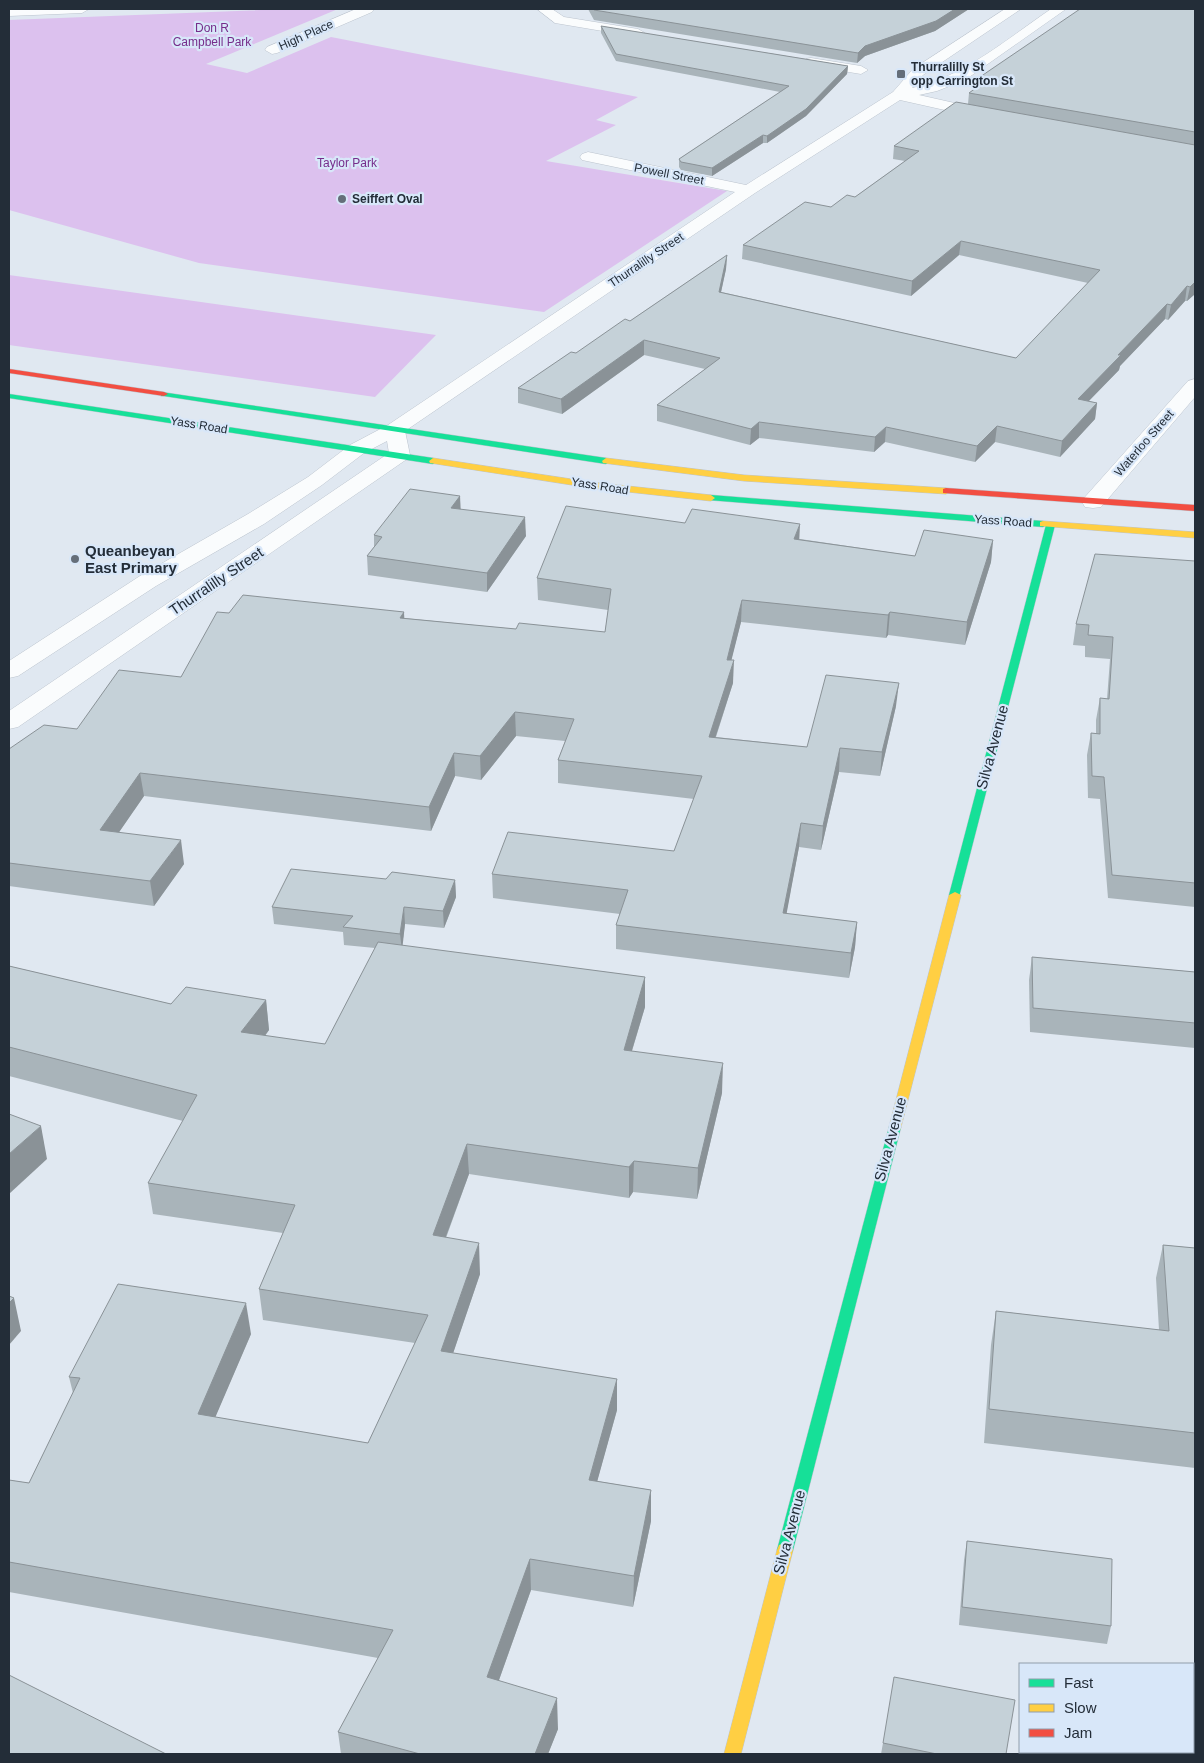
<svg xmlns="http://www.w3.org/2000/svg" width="1204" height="1763" font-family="Helvetica,sans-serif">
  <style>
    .green { fill: #dcc1ee }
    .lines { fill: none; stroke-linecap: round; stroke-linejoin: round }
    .street-casing { stroke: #bcc4ce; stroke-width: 1 }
    .fast-casing { stroke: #bcc4ce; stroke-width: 1 }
    .slow-casing { stroke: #bcc4ce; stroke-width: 1 }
    .jam-casing { stroke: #bcc4ce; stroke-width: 1 }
    .street { fill: #fafcfd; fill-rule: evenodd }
    .fast { fill: #16e098; fill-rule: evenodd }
    .slow { fill: #ffcf43; fill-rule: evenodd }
    .jam { fill: #f24e42; fill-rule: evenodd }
    .wall { fill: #a9b4ba }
    .shaded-wall { fill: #8a9297 }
    .building { fill: #c5d1d8; stroke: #8a9297 }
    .poi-dot { fill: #656e79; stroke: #d8e7f9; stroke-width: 2 }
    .labels { text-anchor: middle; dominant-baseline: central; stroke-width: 4.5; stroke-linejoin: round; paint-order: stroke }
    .far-park-label { font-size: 12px; fill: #762d8b; stroke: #d8e7f9 }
    .far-street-label { font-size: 12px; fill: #232d38; stroke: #d8e7f9 }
    .far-poi-label { font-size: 12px; font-weight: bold; fill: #232d38; stroke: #d8e7f9; text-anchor: start }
    .poi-label { font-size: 15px; font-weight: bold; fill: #232d38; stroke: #d8e7f9; text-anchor: start }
    .street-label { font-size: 15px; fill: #232d38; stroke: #d8e7f9 }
  </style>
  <rect width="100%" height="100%" fill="#e0e8f1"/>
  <g class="green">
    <path d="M287 9H338L206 64 247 73 331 37 638 97 596 120 616 125 546 161 727 191 544 312 199 263 9 210V20Z"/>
    <path d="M9 275 436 335 375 397 9 345Z"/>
  </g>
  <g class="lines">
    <defs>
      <g id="street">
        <path d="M9 9H89L82 13 9 16Z"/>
        <path d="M356 9H374L372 12 277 53 272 54 265 50 267 47Z"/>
        <path d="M537 9H552L564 17 638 29 645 33 638 37 555 23Z"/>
        <path d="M1005 9H1021L923 75 912 88C964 77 1008 38 1051 9H1066L965 80 937 91 919 95 990 111 993 114 990 117 985 119 900 100 755 193 405 431 410 455 407 459 18 727 9 729V711L389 453 387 441 364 453 322 485 264 524 156 586 18 676 9 678V661L140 576 248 514 308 477 350 445 388 425 735 192 582 160 580 157 582 154 588 152 746 185 893 92 913 69Z"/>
        <path d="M811 58 861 66 868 70 861 74 806 65 804 62 806 59Z"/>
        <path d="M1195 379V397L1101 507 1093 508 1085 507 1082 502 1085 497 1188 381Z"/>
      </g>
      <g id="fast">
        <path d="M161 392 606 458 610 461 606 464 164 396H161Z"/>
        <path d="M9 394 433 458 437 461 433 464 9 398Z"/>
        <path d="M711 495 1043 521 1047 524 1054 523 1055 525 959 897H951L949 895 1046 525 1043 527 708 500V496Z"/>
        <path d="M895 1123 900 1124 901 1127 793 1550 791 1555 785 1557 779 1555 777 1550 889 1127 890 1124Z"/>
      </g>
      <g id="slow">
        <path d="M433 458 591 482 711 495 715 498 711 501 591 488 430 463 429 461Z"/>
        <path d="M606 458 744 475 946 488 950 491 946 494 744 481 603 463 602 461Z"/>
        <path d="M1043 521 1195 532V538L1040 526V522Z"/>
        <path d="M955 892 961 895 901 1127 900 1130H890L889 1127 949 895Z"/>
        <path d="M785 1543 791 1545 793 1550 741 1754H724L777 1550 779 1545Z"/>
      </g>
      <g id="jam">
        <path d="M9 369 164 392 168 394 164 396 9 373Z"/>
        <path d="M946 488 1195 505V511L943 493V489Z"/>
      </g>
    </defs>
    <use href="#street" class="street-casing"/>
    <use href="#fast" class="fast-casing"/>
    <use href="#slow" class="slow-casing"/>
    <use href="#jam" class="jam-casing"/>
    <use href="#street" class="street"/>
    <use href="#fast" class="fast"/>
    <use href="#slow" class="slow"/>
    <use href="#jam" class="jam"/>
  </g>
  <g class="wall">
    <path d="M588 9H969L935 31 865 56 857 63 594 20Z"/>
    <path d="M1195 9V294L1187 301H1185L1168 320 1165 319 1120 366 1119 370 1089 401 1097 403 1095 419 1060 457 995 442 975 462 885 442 874 452 759 438 750 445 657 421V405L705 369 644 355 562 414 518 403V388L630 321 727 255 726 269 721 292 1016 358 1088 283 959 255 911 296 742 259 743 245 855 197 905 161 893 159 894 146 968 104 969 93 973 90 974 81Z"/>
    <path d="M601 26 848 66 847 74 806 116 767 143H763L712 176 681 170 679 167V159L780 92 616 61 601 33Z"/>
    <path d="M460 496V509L526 536 487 592 368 575 367 556 374 547V535Z"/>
    <path d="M800 539 915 556 993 540 991 562 965 645 888 635 886 638 741 622 731 660 733 683 716 737 807 747 896 706 880 776 839 772 821 850 799 847 786 914 857 922 855 947 849 978 616 949V925L620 914 493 898 492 874 674 851 694 799 558 783V760L565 741 516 736 481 780 455 776 431 831 144 796 119 832 184 864 154 906 9 886V749L77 729 181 677 229 613 404 612V618L516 629 605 632 608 610 538 600 537 578Z"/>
    <path d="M1195 561V907L1108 898 1100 799 1088 798 1087 755 1091 733H1096V720L1100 698 1107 699 1110 659 1085 657V646L1073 645 1076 624Z"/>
    <path d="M386 879 455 880 456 897 444 928 405 924 402 946 645 977V1007L632 1051 722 1093 697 1199 633 1192 629 1198 469 1174 446 1238 480 1274 453 1353 617 1379V1410L597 1481 651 1490V1521L633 1607 531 1590 499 1680 558 1729 548 1754H341L338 1732 378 1658 9 1592V1480L29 1483 73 1393 69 1377 251 1334 215 1417 368 1443 415 1343 263 1320 259 1289 283 1233 153 1214 148 1183 183 1121 9 1076V966L171 1004 266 1000 269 1030 265 1036 325 1044 375 948 344 945 343 932 274 924 272 907Z"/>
    <path d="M1032 957 1195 972V1048L1030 1032 1029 980Z"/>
    <path d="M1163 1245 1195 1248V1468L984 1443 991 1345 996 1311 1159 1330 1156 1278Z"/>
    <path d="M967 1541 1111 1626 1107 1644 959 1625 964 1560Z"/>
    <path d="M883 1743 1006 1754H881Z"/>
    <path d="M1122 1752H1193L1195 1754H1122Z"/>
  </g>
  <g class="shaded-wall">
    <path d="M955 9H969L935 31 865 56 857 63 858 53 865 46Z"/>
    <path d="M848 66 847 74 806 116 767 143V136Z"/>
    <path d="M763 135V143L712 176V168Z"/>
    <path d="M961 241 959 255 911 296 912 281Z"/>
    <path d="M727 255 726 269 718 306 719 292Z"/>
    <path d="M1195 282V294L1187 301 1190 287Z"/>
    <path d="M1187 286 1185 301 1168 320 1171 305Z"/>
    <path d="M1167 304 1165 319 1120 366 1119 370 1076 414 1078 399 1118 355Z"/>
    <path d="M644 340V355L562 414 561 399Z"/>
    <path d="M1097 403 1095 419 1060 457 1062 441Z"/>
    <path d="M759 422V438L750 445 751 429Z"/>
    <path d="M997 426 995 442 975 462 977 446Z"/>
    <path d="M886 427 885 442 874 452 875 437Z"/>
    <path d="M460 496 461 515 451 508Z"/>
    <path d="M525 517 526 536 487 592V573Z"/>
    <path d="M800 524 799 545 794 539Z"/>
    <path d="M993 540 991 562 965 645 967 622Z"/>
    <path d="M742 600 741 622 726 682 727 660Z"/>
    <path d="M404 612 405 634 400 618Z"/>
    <path d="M890 612 888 635 886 638 888 615Z"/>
    <path d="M734 660 733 683 708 760 709 737Z"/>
    <path d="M899 683 896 706 880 776 882 752Z"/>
    <path d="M515 712 516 736 481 780 480 756Z"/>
    <path d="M840 748 839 772 821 850 823 826Z"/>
    <path d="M454 753 455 776 431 831 429 807Z"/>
    <path d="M140 773 144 796 104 854 100 830Z"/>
    <path d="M801 823 799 847 782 938 783 913Z"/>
    <path d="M181 840 184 864 154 906 150 881Z"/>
    <path d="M455 880 456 897 444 928 443 911Z"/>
    <path d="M404 907 405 924 402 951 400 934Z"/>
    <path d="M857 922 855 947 849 978 851 953Z"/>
    <path d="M645 977V1007L623 1080 624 1050Z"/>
    <path d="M266 1000 269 1030 245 1062 241 1032Z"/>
    <path d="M723 1063 722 1093 697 1199 698 1168Z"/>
    <path d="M41 1126 47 1159 9 1194V1154Z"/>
    <path d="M467 1144 469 1174 435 1266 433 1235Z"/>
    <path d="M634 1161 633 1192 629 1198V1167Z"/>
    <path d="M479 1243 480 1274 443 1383 441 1351Z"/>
    <path d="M14 1298 21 1331 9 1345V1303Z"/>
    <path d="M246 1303 251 1334 203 1446 198 1414Z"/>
    <path d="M617 1379V1410L589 1511V1480Z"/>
    <path d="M651 1490V1521L633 1607 634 1576Z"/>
    <path d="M530 1559 531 1590 489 1708 487 1677Z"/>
    <path d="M557 1698 558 1729 548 1754H535Z"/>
  </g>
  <g class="building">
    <path d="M593 9H955L936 21 865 46 858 53 594 10Z"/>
    <path d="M1080 9H1195V132L969 93 984 82 974 81Z"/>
    <path d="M601 26 848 66 806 109 767 136 763 135 712 168 681 162 679 159 789 86 616 54Z"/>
    <path d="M956 102 1195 145V282L1190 287 1187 286 1171 305 1167 304 1118 355H1121L1078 399 1097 403 1062 441 997 426 977 446 886 427 875 437 759 422 751 429 657 405 720 358 644 340 561 399 518 388 571 352 576 353 625 319 630 321 727 255 719 292 1016 358 1100 270 961 241 912 281 743 245 805 202 831 207 847 195 855 197 919 151 894 146Z"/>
    <path d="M410 489 460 496 451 508 525 517 487 573 367 556 382 537 374 535Z"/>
    <path d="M566 506 685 523 692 509 772 520 800 524 794 539 915 556 924 530 993 540 967 622 890 612 888 615 742 600 727 660H734L709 737 807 747 826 675 899 683 882 752 840 748 823 826 801 823 783 913 857 922 851 953 616 925 628 890 492 874 508 832 674 851 702 776 558 760 574 719 515 712 480 756 454 753 429 807 140 773 100 830 181 840 150 881 9 863V749L44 725 77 729 119 670 181 677 217 612 229 613 243 595 404 612 400 618 516 629 519 623 605 632 611 589 537 578Z"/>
    <path d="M1095 554 1195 561V883L1112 875 1104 777 1092 776 1091 733 1100 734V698L1109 699 1113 637 1088 635 1089 625 1076 624Z"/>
    <path d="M291 869 386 879 392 872 455 880 443 911 404 907 400 934 343 927 353 916 272 907Z"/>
    <path d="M378 942 645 977 624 1050 723 1063 698 1168 634 1161 629 1167 467 1144 433 1235 479 1243 441 1351 617 1379 589 1480 651 1490 634 1576 530 1559 487 1677 557 1698 535 1754H420L338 1732 393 1630 9 1562V1480L29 1483 80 1378 69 1377 118 1284 246 1303 198 1414 368 1443 428 1315 259 1289 295 1205 148 1183 197 1095 9 1047V966L171 1004 186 987 266 1000 241 1032 325 1044Z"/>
    <path d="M1032 957 1195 972V1023L1033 1008Z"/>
    <path d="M9 1114 41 1126 9 1154Z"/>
    <path d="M1163 1245 1195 1248V1433L989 1409 996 1311 1169 1331Z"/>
    <path d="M9 1296 14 1298 9 1303Z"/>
    <path d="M967 1541 1112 1559 1111 1626 962 1607Z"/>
    <path d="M9 1675 166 1754H9Z"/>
    <path d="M894 1677 1015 1700 1006 1754H937L883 1743Z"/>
    <path d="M1193 1702 1195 1703V1754H1128V1752H1193Z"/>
  </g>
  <g class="poi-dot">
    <rect x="896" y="69" width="10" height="10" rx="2.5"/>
    <circle cx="342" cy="199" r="5"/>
    <circle cx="75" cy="559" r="5"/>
  </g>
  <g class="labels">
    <g class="far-park-label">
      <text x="212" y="28">Don R<tspan x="212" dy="14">Campbell Park</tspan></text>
      <text x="347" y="163">Taylor Park</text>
    </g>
    <g class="far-street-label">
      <text transform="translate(306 35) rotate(-24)">High Place</text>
      <text transform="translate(669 174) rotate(11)">Powell Street</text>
      <text transform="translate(646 260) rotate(-34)">Thurralilly Street</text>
      <text transform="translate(199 425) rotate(9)">Yass Road</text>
      <text transform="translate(1144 443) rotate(-49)">Waterloo Street</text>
      <text transform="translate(600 486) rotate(9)">Yass Road</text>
      <text transform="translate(1003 521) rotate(4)">Yass Road</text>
    </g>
    <g class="far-poi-label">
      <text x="911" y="67">Thurralilly St<tspan x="911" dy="14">opp Carrington St</tspan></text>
      <text x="352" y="199">Seiffert Oval</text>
    </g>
    <g class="poi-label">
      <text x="85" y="550">Queanbeyan<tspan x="85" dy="17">East Primary</tspan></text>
    </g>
    <g class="street-label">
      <text transform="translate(216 581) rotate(-34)">Thurralilly Street</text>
      <text transform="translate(992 747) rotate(-75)">Silva Avenue</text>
      <text transform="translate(890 1139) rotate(-75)">Silva Avenue</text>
      <text transform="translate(789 1532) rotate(-75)">Silva Avenue</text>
    </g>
  </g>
  <rect width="1204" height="1763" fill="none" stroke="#232d38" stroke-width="20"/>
  <rect x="1019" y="1663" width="175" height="90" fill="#d8e7f9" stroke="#909dac"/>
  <rect x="1029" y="1679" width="25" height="8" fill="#16e098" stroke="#909dac"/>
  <text x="1064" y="1688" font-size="15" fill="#232d38">Fast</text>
  <rect x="1029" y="1704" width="25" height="8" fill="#ffcf43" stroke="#909dac"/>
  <text x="1064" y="1713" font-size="15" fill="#232d38">Slow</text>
  <rect x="1029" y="1729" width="25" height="8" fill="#f24e42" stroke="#909dac"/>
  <text x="1064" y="1738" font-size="15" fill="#232d38">Jam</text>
</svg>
